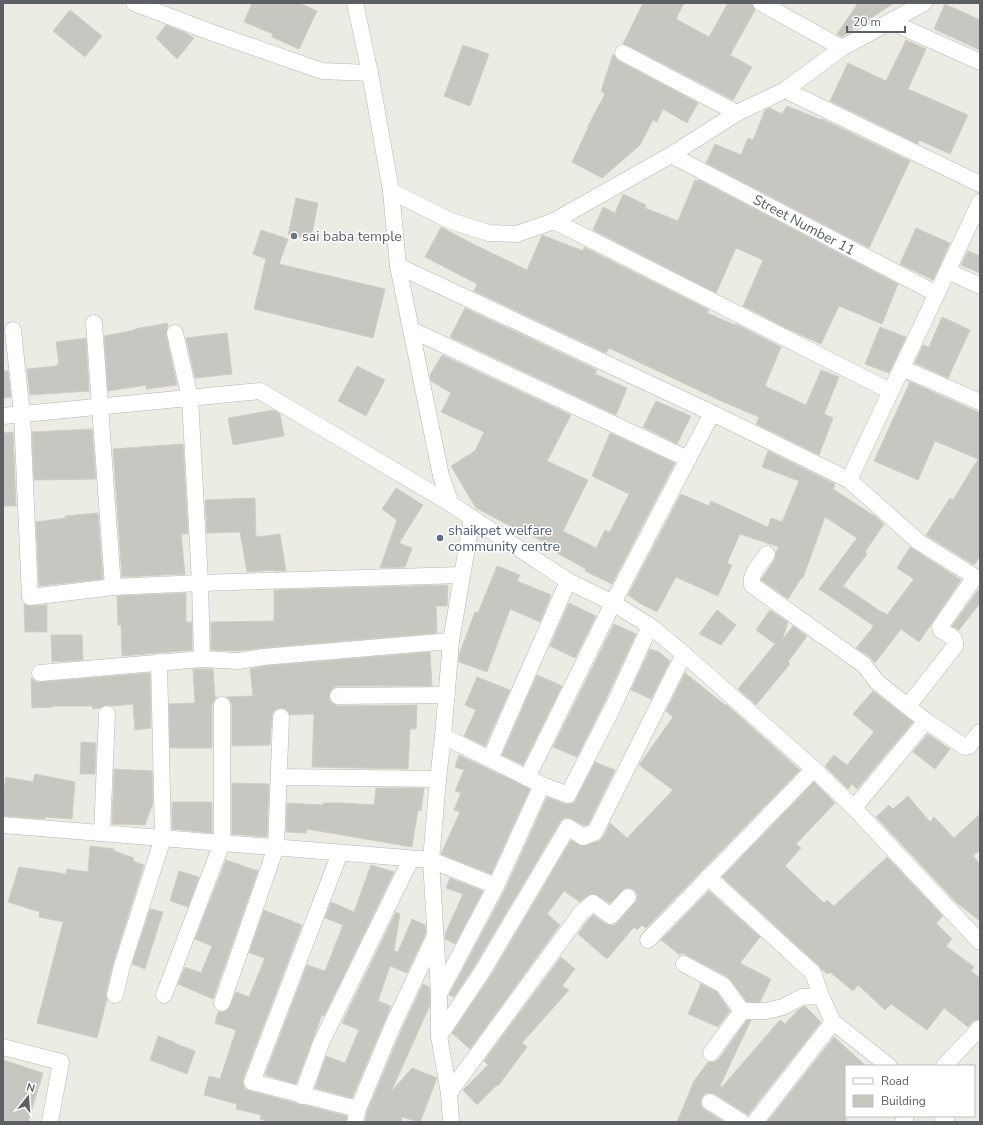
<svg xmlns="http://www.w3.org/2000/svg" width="983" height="1125" font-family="'Nunito Sans',sans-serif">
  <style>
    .building { fill: #c8c6c1; stroke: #d1cec3 }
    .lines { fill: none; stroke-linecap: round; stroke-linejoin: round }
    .minor-casing { stroke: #b4b6ba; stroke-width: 17 }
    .minor { stroke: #fff; stroke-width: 16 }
    .worship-dot { fill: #6b7280; stroke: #fff; stroke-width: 1.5 }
    .service-dot { fill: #5c6f8a; stroke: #fff; stroke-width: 1.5 }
    .labels { text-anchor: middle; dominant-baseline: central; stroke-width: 3; stroke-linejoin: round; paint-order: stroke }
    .street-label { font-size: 14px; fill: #5c5f63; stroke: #fff }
    .worship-label { font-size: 14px; fill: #5b616d; stroke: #fff; text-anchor: start }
    .service-label { font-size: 14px; fill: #4e5e75; stroke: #fff; text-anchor: start }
  </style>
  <rect width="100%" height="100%" fill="#edece4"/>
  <g class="building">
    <path d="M252 3H299L317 11 299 49 272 37 273 34 244 22Z"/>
    <path d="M643 3H684L676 19 709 37 728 3H752L755 10 730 55 752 67 733 100 627 45 623 44Z"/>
    <path d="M858 3H894L842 37 837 34Z"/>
    <path d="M945 4 980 20V50L934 29Z"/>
    <path d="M70 10 102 36 85 57 53 31Z"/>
    <path d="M166 25 186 33 194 38 177 59 156 38Z"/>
    <path d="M906 40 926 49 908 89 968 115 950 154 919 140 918 144 830 101 848 63 886 81Z"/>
    <path d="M463 45 489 54 470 106 444 96Z"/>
    <path d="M613 54 619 61 698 103 687 123 663 109 657 122 653 120 640 145 602 178 572 162 588 128H587L605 94 601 91Z"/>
    <path d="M787 106 822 120V119L910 161 869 248 706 163 715 144 741 155 748 138 753 140 765 110 770 108 782 114Z"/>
    <path d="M695 180 698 181 699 180 898 284 882 324 839 306 821 344 788 329 743 306 763 260 736 248 716 293 593 230 603 207 615 213 623 194 646 205 645 208 678 221Z"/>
    <path d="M296 198 318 203 311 239 288 235Z"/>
    <path d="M441 227 469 242 527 270 542 235 583 251 584 247 709 310 707 313 735 325 736 324 781 347 765 386 806 405 821 370 839 377 824 414 833 418 819 455 756 424 759 417 721 401 609 348 606 353 474 291 477 284 425 257Z"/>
    <path d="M916 228 950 243 933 280 900 264Z"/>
    <path d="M261 230 288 239 279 264 385 289 373 338 254 309 266 259 253 254Z"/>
    <path d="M968 251 980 256V273L961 265Z"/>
    <path d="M465 308 597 370 595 374 627 388 616 415 450 337Z"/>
    <path d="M942 317 970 330 948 378 915 363 923 345 929 347Z"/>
    <path d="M168 323 166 335 177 385 146 389V385L108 391 104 336 135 330V329Z"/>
    <path d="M880 327 906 337 889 373 865 364Z"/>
    <path d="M227 333 232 374 195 378 186 338Z"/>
    <path d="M86 338 89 391 30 395 27 369 57 366V364H59L56 342Z"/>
    <path d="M442 355 571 415 547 461 588 480 563 531 596 548 605 530 610 532 629 494 592 476 610 433 675 463 612 584 585 571 586 569 557 553 559 551 517 527 516 529 476 508 451 466 475 451 484 432 441 412 451 393 431 381 430 375Z"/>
    <path d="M357 366 385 380 366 416 338 401Z"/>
    <path d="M3 371H8L11 397 3 398Z"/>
    <path d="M906 380 980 413V556L974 565 926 535 950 498 953 500 978 459 935 441 918 480 874 461 910 382Z"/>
    <path d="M656 401 691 416 677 444 643 427Z"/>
    <path d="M274 410 280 414 284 436 233 445 228 418Z"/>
    <path d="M92 429 96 479 34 480 32 432Z"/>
    <path d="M13 432 16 506H3V433Z"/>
    <path d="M183 444 188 534H181L185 574 122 577 113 449Z"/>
    <path d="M768 451 835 484 833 489 873 515H874L884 524 865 552 867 554 843 586 883 613 884 612 887 615 914 579 897 568 910 547 961 580 919 642 901 629 875 663 870 657 856 648 874 626 819 589 857 538 825 517 803 578 802 577 788 599 761 580 775 559 776 552 779 547 740 534 727 563 732 565 718 596 676 577 657 612 641 604 628 595 681 494 709 506 711 501 768 527 771 518 782 522 799 481 762 467Z"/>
    <path d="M396 488 423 505 399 543 412 548 405 567 380 568 397 520 382 509Z"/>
    <path d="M255 498 256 537 280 534 286 571H274V570L247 572 240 532 207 533 205 500Z"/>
    <path d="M98 513 103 579 39 586 36 522 66 518 65 516Z"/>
    <path d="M497 566 520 575 517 581 551 595 540 622 510 609 487 672 459 662V655L475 612 478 613Z"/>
    <path d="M448 585 447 606H436L437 633 262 648 238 651 211 650V622L274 621V590Z"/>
    <path d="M978 590 980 591V603L959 630 952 626Z"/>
    <path d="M186 593V622H192V650L122 656 121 625H118L117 596Z"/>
    <path d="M569 603 596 616 575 658 550 646Z"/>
    <path d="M24 604 31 606 47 605V632H25Z"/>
    <path d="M717 610 736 625 721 645 699 634Z"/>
    <path d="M770 610 788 622 782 640 793 626 807 636 788 662 790 664 756 705 738 689 775 644 756 630Z"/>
    <path d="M614 624 636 634 604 703 577 757 553 747Z"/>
    <path d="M51 635H82L83 660 52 662Z"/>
    <path d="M650 649 659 652 670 661 651 699 631 690Z"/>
    <path d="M430 652 432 686H338L333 688 330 692 329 696 330 701 334 704 338 706 417 705 416 729H410L408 769 312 767 314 714 290 715 286 709 282 708 276 709 273 712 272 716 270 745 232 746V705L230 701 227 697 253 696 250 669 264 666Z"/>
    <path d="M193 669H213L215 697H217L214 701 212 705V748H170L169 704 195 703Z"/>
    <path d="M150 673 151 728 135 730 133 704 113 706 107 705 100 708 93 709 92 706H53V707L32 708 31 678 36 682H41Z"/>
    <path d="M685 673 725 705 726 704 800 770 646 928 642 925 637 930 634 927 607 959 578 934 588 920 593 915 606 924 610 925H615L635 903 637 899V894L634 890 630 888H625L610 903 594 894 587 896 580 902 564 891 547 914 560 925 470 1049 452 1033 490 977 571 840 582 846 599 841 604 836 610 823 627 838 673 790 639 765 673 717 666 711Z"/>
    <path d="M537 675 562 686 523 765 502 755Z"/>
    <path d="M477 677 510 690 485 746 464 736 476 710 465 705Z"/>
    <path d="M873 691 913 722 857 789 852 784 848 789 825 766 834 755 847 765 874 732 853 714Z"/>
    <path d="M928 734 950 749 935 769 913 752Z"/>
    <path d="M81 742 96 743 95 774H80Z"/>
    <path d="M459 755 530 789 491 874 441 854 460 812 454 810 461 793 455 791 464 770 455 767Z"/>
    <path d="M595 762 615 770 588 825 584 826 569 818H564L560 822 474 967 454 997 449 995 505 890 547 797 565 804H570L574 803Z"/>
    <path d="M114 769 152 771 153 803 145 825 112 824Z"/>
    <path d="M35 774 75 782 72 819 46 817 45 819 3 816V793L6 777 33 782Z"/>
    <path d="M814 782 835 803 796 844 801 848 785 866 824 903 827 900 834 906 887 857 943 916 936 923 952 939 946 946 974 967 971 971 980 978V1019L973 1021 968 1027 944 1008 927 1030 891 1004 885 1010 858 985 853 991 830 972 828 974 822 970 819 966 722 877Z"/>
    <path d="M232 783 269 784 267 837 232 834Z"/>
    <path d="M376 788H424L421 811 418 810 412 847 307 829 306 833 286 832 287 803 323 805V803H342L374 805Z"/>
    <path d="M908 796 930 822 934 817 954 838 980 814V850L973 856 980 864V921L957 903 876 817 889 805 893 809Z"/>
    <path d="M172 802H212V833L172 829Z"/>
    <path d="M90 846 114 849V851L134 858 133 861 144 865 113 964 106 993 107 999 97 1038 37 1023 63 922 39 917 40 912 8 902 19 867 66 874 67 869 88 872Z"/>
    <path d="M226 860 258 871 213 999 178 984 185 967 201 973 212 946 195 939Z"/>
    <path d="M371 865 394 872 324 1016 322 1015 296 1084 265 1075 307 965 325 971 343 925 325 918 331 902 354 912Z"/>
    <path d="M179 871 199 877 188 907 170 901Z"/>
    <path d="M450 878 483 891 455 944 445 939V934L463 894 446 888Z"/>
    <path d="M709 891 760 937 740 963 771 979 760 1002H747L728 977 688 956 682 953 680 955 661 940Z"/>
    <path d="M150 909 163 912 145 969 132 964Z"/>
    <path d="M264 910 302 925 243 1079V1084L245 1089 250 1091 296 1103 299 1105H304L347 1116 346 1122H270L260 1119 261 1115 236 1109 237 1104 204 1095 209 1076 220 1079 236 1030 215 1023 218 1012H223L228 1010 236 992 249 997 265 958 249 953Z"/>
    <path d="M396 912 400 914 394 951 398 952 412 919 425 925 426 933 407 973 390 966 378 1001 391 1006 352 1098 315 1088 326 1056 345 1063 359 1030 342 1023Z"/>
    <path d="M561 957 575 969 562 986 569 990 522 1043 527 1047 498 1086 497 1085 477 1105 463 1090 488 1065 484 1061Z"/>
    <path d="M423 984 429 987 430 1005 391 1092 412 1068 437 1078 420 1122 402 1117 401 1122H365L367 1112 402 1029Z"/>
    <path d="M701 984 717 992 730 1011 718 1027 688 1014Z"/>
    <path d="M805 1006 821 1022 748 1115 715 1094 710 1093H706L702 1097 701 1101V1106L705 1110 724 1122H677L694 1081 708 1062H714L719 1059 747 1020H751L720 1086 722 1087 780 1020 785 1024 798 1010Z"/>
    <path d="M158 1036 174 1042V1043L195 1051 187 1074 150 1060Z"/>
    <path d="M834 1037 866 1066H846V1122H767Z"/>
    <path d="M3 1060 43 1073 28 1122H3Z"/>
  </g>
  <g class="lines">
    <defs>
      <g id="minor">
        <path d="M134 3 213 33 322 71 370 73"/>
        <path d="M355 3 370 73 391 191"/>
        <path d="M761 3 842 48"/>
        <path d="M924 3 842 48 785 90 737 113 671 155 554 221 517 234 489 233 451 221 391 191 398 266 441 476 451 504 568 581 613 603 650 626 684 654 814 769 854 808 980 942"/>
        <path d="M891 22 980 62"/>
        <path d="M623 53 737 113"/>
        <path d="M785 90 980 184"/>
        <path d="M671 155 937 294"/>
        <path d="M554 221 890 391"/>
        <path d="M398 266 712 413 849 480C892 387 937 295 980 202"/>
        <path d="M948 271 980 286"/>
        <path d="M94 323 113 587"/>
        <path d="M13 330 22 414 30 597 113 587 200 583 462 575"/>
        <path d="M412 330 688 459"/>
        <path d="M175 333 190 398 200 583 202 659"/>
        <path d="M902 368 980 402"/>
        <path d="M3 416 260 391 451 504"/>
        <path d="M849 480 919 542 975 577 940 627 941 630C948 635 956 636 955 646L908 706"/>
        <path d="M767 554C762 562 749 575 752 585L864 665 877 682 926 721 965 747 969 746 980 732"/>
        <path d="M40 673 202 659 239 661 263 657 451 641"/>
        <path d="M338 696 447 695"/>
        <path d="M443 736 542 785 568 795 613 707 650 626"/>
        <path d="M490 759 568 581"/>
        <path d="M279 777 438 779"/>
        <path d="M527 778 613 603 712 413"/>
        <path d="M854 808 926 721"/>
        <path d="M3 825 431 860 496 886"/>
        <path d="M102 833 107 714"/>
        <path d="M340 853 252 1082 358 1109"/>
        <path d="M708 877 813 973 821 996 833 1022 889 1066"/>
        <path d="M648 940 814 769"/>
        <path d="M684 964 723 985 742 1011"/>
        <path d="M439 994 496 886 542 785"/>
        <path d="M115 995 122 966 163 838 159 662"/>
        <path d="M164 995 222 843V705"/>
        <path d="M222 1003 276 847 281 717"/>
        <path d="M742 1011H766L783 1007 802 997 821 996"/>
        <path d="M439 1036 482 972 568 827 583 837 595 832 684 654"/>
        <path d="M3 1047 61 1062 50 1122"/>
        <path d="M711 1053 742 1011"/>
        <path d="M944 1066 980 1028"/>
        <path d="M449 1093 581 913 593 903 611 916 628 897"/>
        <path d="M302 1096 321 1043 411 859"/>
        <path d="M710 1102 742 1122"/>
        <path d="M942 1116 947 1122"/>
        <path d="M355 1122 358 1109 393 1025 435 936"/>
        <path d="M451 1122 449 1093 439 1036V994L431 860 438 779 443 736 451 641 472 518"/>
        <path d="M755 1122 833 1022"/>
        <path d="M903 1122 906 1116"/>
      </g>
    </defs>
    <use href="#minor" class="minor-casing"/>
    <use href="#minor" class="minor"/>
  </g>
  <circle class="worship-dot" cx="294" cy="236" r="4"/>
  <circle class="service-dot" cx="440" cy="538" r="4"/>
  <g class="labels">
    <g class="street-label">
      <text transform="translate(804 225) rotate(28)">Street Number 11</text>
    </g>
    <g class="worship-label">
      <text x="302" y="236">sai baba temple</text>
    </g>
    <g class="service-label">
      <text x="448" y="530">shaikpet welfare<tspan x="448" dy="16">community centre</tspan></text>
    </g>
  </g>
  <rect width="983" height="1125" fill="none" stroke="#5c5f63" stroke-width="8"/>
  <rect x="845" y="1065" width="130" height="52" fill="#ffffff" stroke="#bebfc1"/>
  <rect x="853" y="1078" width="20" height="6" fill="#ffffff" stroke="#bebfc1"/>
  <text x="881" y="1085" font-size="12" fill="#5c5f63">Road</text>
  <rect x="853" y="1095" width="20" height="12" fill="#c8c6c1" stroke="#bebfc1"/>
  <text x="881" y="1105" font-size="12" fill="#5c5f63">Building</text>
  <g transform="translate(28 1097) rotate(17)" stroke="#ffffff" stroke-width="3" paint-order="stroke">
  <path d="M0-3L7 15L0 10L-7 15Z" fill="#5c5f63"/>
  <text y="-6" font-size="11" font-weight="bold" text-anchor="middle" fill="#5c5f63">N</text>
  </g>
  <path d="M847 26v6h58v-6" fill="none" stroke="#5c5f63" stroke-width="2"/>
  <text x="853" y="26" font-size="12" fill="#5c5f63" stroke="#ffffff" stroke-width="3" paint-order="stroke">20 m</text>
</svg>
